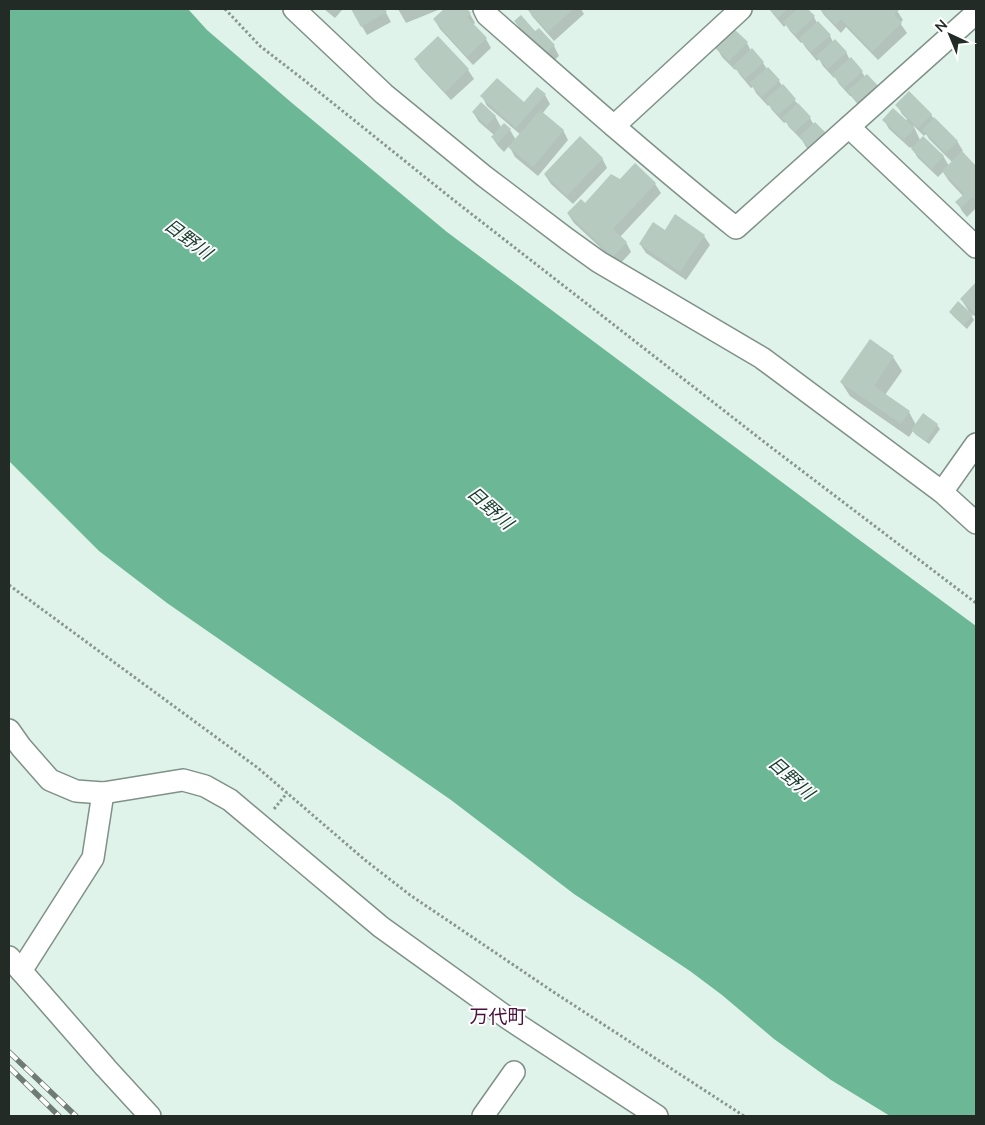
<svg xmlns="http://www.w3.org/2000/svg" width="985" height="1125" font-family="'Nunito Sans','Noto Sans JP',sans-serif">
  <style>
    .water { fill: #6cb896 }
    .shadow { fill: #0003; fill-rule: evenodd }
    .building { fill: #b7cac0 }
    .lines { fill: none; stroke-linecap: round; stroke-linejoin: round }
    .minor-casing { stroke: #7f9188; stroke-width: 24 }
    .path { stroke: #899790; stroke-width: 3; stroke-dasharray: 2.5 2.5; stroke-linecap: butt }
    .minor { stroke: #fff; stroke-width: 21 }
    .rail-casing { stroke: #6f7b75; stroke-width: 5.5 }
    .rail { stroke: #fff; stroke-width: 4; stroke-dasharray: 11; stroke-linecap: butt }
    .labels { text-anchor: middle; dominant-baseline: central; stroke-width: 4; stroke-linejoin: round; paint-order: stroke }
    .water-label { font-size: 18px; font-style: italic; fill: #193c2d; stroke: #fff }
    .quarter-label { font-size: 19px; fill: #49113c; stroke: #fff }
  </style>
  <rect width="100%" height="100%" fill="#e0f3ea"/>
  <path class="water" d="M9 9H188L207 30 292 103 447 232 854 536 976 626V1116H890L831 1080 774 1039 722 995 690 971 574 894 451 800 167 603 99 551 9 461Z"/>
  <g class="shadow">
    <path d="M324 9H343L335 18Z"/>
    <path d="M352 9H384L391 22 367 35Z"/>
    <path d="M398 9H437L438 10 406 23Z"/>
    <path d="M445 9H465L470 14 475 23 473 25 486 39 491 48 473 65 440 29 434 19Z"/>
    <path d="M528 9H581L584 14 554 41 532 16Z"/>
    <path d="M769 9H806L814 17 817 23 830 36 833 42 846 52 850 60 862 72 865 77 866 114 851 96H850L839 84 835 77 834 78 823 66 819 59 817 61 806 48 802 42 801 43 790 31 786 25 784 27Z"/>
    <path d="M820 9H896L903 20 900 23 907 33 878 60 846 27 841 33 824 15Z"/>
    <path d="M516 22 535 33 554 46 559 56 550 64 521 31Z"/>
    <path d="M438 38 468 70 474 79 451 100 421 68 415 59Z"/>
    <path d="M747 43 751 51 763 63 767 69 768 68 779 81 783 87 810 118 814 125 815 124 825 134 815 157 806 147 802 140 789 127 786 122 784 123 772 110 769 105 768 106 756 93 753 87 751 88 740 75 736 69 735 70 722 57 717 48Z"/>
    <path d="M545 95 550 104 542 114 563 130 568 140 538 176 515 157 509 146 504 152 498 146 492 137 494 135 479 122 473 112 495 116 501 127 510 130 516 140 521 135 487 106 482 96 524 103Z"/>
    <path d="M897 105 931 114 934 120 957 141 963 151 961 152 976 168V208L967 217 962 211 957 202 963 196 949 181 943 172 938 177 918 158 911 147 910 148 889 129 884 120 906 121 907 119 902 114ZM913 125 924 136 926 134 929 139 952 162 949 166 942 154 920 140Z"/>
    <path d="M602 158 607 168 573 204 551 184 545 175Z"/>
    <path d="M635 165 655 184 661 193 620 237 626 242 631 252 619 265 574 223 568 214 585 204 620 180Z"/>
    <path d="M665 232 704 236 710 245 686 280 646 253 640 244Z"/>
    <path d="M976 283V317L969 312 974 320 967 329 953 316 950 312 970 313 961 299Z"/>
    <path d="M893 357 902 371 885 395 909 412 916 425 924 415 937 425 940 429 929 444 915 434 913 431 909 437 850 396 841 382Z"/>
  </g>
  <g class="building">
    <path d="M351 9H385L387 12 361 27Z"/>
    <path d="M444 9H467L471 13 467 17 487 38 467 57 433 19Z"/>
    <path d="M527 9H574L548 32Z"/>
    <path d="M770 9H788L778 18Z"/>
    <path d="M797 9H808L815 16 795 35 783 22Z"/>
    <path d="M820 9H898L899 10 894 14 902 23 872 52 841 19 835 25Z"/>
    <path d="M521 15 535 31 539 28 555 45 544 55 514 21Z"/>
    <path d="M818 21 831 35 811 52 799 38Z"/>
    <path d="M734 29 748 42 729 61 715 48Z"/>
    <path d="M438 36 469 69 445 92 414 59Z"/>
    <path d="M835 39 847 52 828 69 816 56Z"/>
    <path d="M752 48 764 62 745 79 733 66Z"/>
    <path d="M851 57 863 71 844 88 832 74Z"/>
    <path d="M768 67 780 80 762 97 749 83Z"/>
    <path d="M867 74 880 88 860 105 847 91Z"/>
    <path d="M497 78 524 102 537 87 546 94 516 128 480 96Z"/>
    <path d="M783 84 796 99 778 115 765 100Z"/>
    <path d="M909 91 932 114 918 128 895 105Z"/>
    <path d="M481 102 496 116 487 126 472 112Z"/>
    <path d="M798 103 811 117 795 132 782 118Z"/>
    <path d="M893 108 915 128 904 140 882 120Z"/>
    <path d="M540 110 564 130 533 167 508 147Z"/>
    <path d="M934 117 958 141 946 153 922 130Z"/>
    <path d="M815 122 826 133 809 148 799 137Z"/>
    <path d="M504 123 511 129 498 143 491 137Z"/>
    <path d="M580 136 603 158 567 196 544 174Z"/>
    <path d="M923 136 944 156 932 169 911 149Z"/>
    <path d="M962 151 976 166V201L973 197 961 208 955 202 964 194 942 171Z"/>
    <path d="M635 163 656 183 613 229 627 242 613 257 567 213 581 199 585 203 611 174 620 179Z"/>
    <path d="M675 214 705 235 680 272 639 244 653 222 665 230Z"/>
    <path d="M976 282V314L960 299Z"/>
    <path d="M958 301 973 315 964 325 949 312Z"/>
    <path d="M870 339 894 356 874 386 910 411 901 424 840 382Z"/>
    <path d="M923 413 938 424 926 441 911 430Z"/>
  </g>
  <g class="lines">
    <defs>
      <g id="minor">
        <path d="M294 9 384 94 484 176 567 239 599 262 762 358 942 492 976 523"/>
        <path d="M484 9 487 15C569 87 651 160 736 228L976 13"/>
        <path d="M614 126 741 9"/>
        <path d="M849 127 976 247"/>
        <path d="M942 492 976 444"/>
        <path d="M9 730 21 747 50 780 76 791 103 793 183 780 205 786 230 800 381 927 509 1019 657 1116"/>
        <path d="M9 957 106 1068 150 1116"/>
        <path d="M21 971 93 858 103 793"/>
        <path d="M483 1116 514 1072"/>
      </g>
    </defs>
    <use href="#minor" class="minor-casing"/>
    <g class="path">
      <path d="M225 9 260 46 304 80 451 198 772 448 976 603"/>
      <path d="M9 585 258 768 365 860 410 895 555 993 744 1116"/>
      <path d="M274 809 287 793"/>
    </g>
    <use href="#minor" class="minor"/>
    <defs>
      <g id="rail">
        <path d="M9 1052 76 1116"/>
        <path d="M9 1067 59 1116"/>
      </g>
    </defs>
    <use href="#rail" class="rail-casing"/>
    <use href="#rail" class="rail"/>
  </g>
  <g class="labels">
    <g class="water-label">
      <text transform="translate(188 239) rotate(37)">日野川</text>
      <text transform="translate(490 508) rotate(42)">日野川</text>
      <text transform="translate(791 778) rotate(42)">日野川</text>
    </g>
    <g class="quarter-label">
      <text x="498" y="1017">万代町</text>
    </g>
  </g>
  <rect width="985" height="1125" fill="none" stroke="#232b27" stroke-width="20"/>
  <g transform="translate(950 35) rotate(316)" stroke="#ffffff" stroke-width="4" paint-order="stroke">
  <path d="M0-4L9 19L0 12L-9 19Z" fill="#232b27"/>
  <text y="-8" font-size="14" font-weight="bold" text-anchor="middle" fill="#232b27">N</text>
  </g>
</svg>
